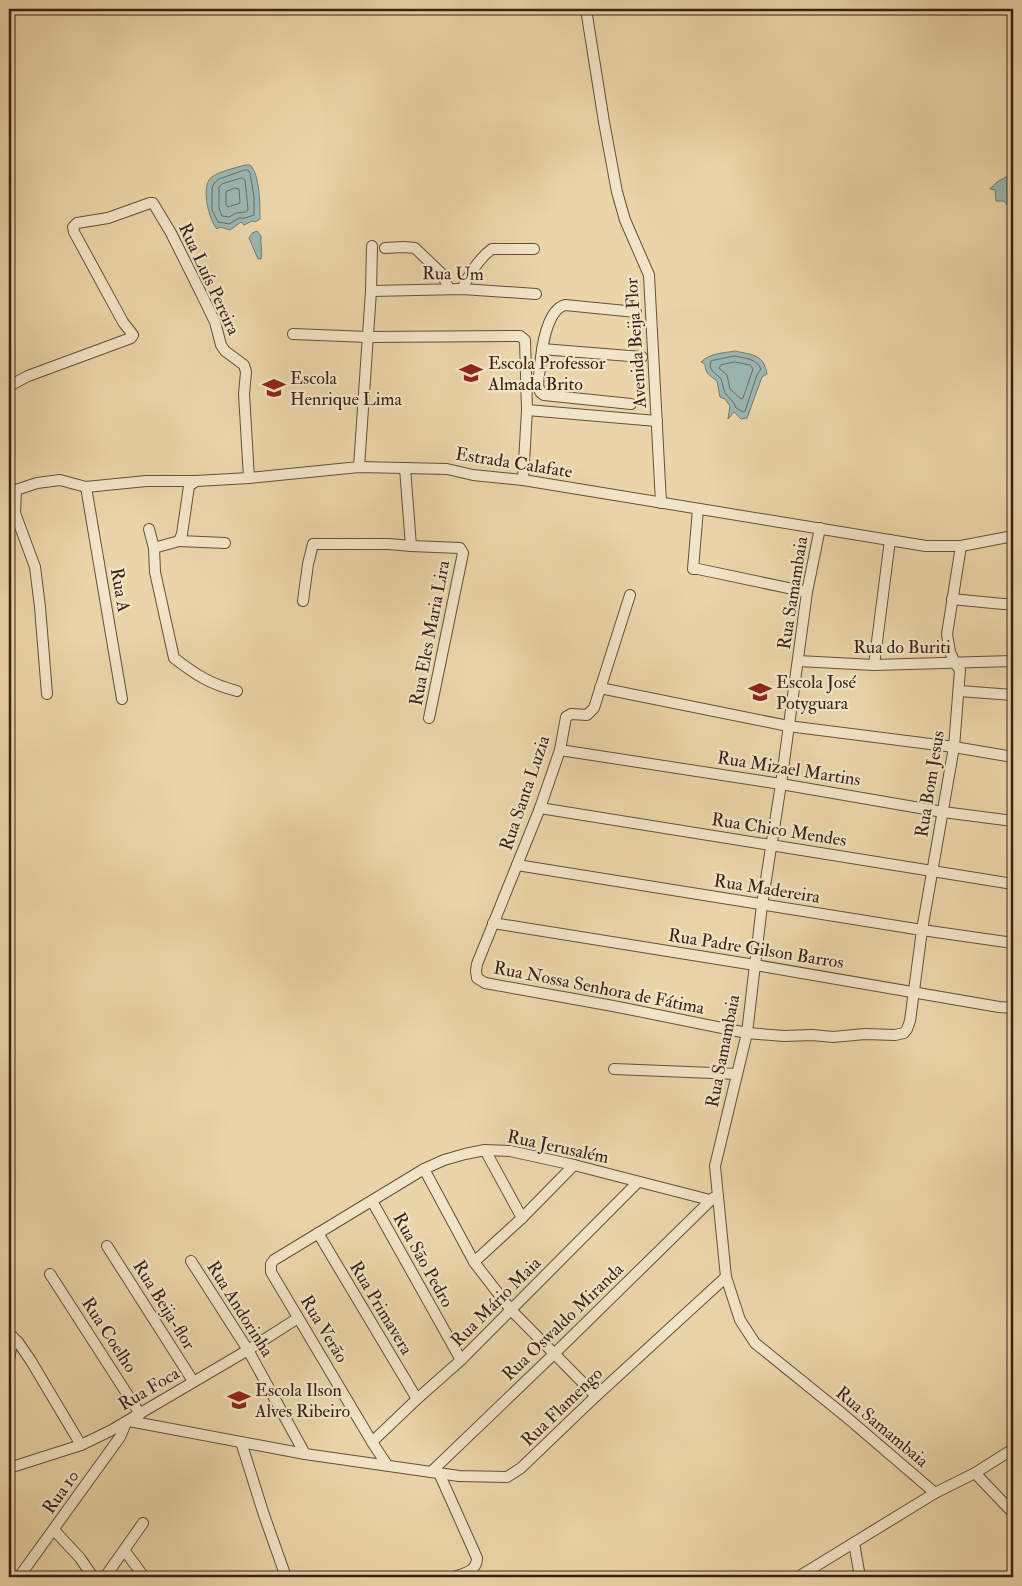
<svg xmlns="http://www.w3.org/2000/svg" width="1022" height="1586" font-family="'IM FELL Double Pica',serif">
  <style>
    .water { fill: #9bb6b1; stroke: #737b75 }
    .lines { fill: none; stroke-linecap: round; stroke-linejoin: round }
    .shore { stroke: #696c66; stroke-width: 1 }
    .minor-casing { stroke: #644f3e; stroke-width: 12 }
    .minor { stroke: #f2e4c6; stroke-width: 10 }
    .labels { text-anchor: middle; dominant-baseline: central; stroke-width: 4.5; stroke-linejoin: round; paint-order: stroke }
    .street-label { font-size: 18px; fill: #37221a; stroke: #f2e4c6 }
    .poi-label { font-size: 18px; fill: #37221a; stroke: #f2e4c6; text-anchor: start }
  </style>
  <rect width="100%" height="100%" fill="#ebd5a8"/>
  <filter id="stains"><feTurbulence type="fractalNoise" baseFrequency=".004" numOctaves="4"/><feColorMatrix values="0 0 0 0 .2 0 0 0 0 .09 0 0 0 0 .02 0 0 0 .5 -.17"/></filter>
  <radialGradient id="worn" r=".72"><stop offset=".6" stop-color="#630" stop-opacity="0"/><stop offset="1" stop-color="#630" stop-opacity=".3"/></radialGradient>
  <g class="water">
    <path d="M245 165H250C260 174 260 206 260 219L255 222 252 221 244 225 241 222 230 230 220 227 217 229C209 220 202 191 209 180 214 172 236 168 245 165Z"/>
    <path d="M1013 173V212L1004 201H996L995 190 990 189 997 182Z"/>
    <path d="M257 231 261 236C260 244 263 251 261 259H258L249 238 252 233Z"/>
    <path d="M735 351C752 355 764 354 767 374L762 377 747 418 741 419 734 412 728 419 730 406 725 399 720 397 717 381C710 376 705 373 705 364L701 362C710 353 724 353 735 351Z"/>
  </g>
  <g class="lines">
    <g class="shore">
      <path d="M245 170H248L250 173 254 197V215L245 218H239L229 224 218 222 212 210V188L214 183 219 179Z"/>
      <path d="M242 178 245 180 248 210 245 212 236 213 229 217 222 216 219 208V187L222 184Z"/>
      <path d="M235 188 239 189 240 203 228 207 226 205V192Z"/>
      <path d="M735 356C746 359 756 358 761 369L757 375 745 411 743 412 736 408 734 403 725 393 721 379C716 373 707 370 711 361Z"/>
      <path d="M735 362 750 365 753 369 743 398 741 399 730 389 727 375 719 368 721 365Z"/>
    </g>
    <defs>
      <g id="minor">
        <path d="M586 9 604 122 617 192 625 220 649 275 661 503"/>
        <path d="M385 248 404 247 415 248 442 274 449 289"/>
        <path d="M462 289C469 275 479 258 492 249H534"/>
        <path d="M371 291 462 289 536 294"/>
        <path d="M293 334 368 337 520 336 525 340 527 410 523 480"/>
        <path d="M542 349 642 357"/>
        <path d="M9 386 28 376 131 338 133 335 123 322 74 232 73 227 77 223 108 218 150 203H153L171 233 197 285 215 322 221 345 225 351 244 365 246 372 244 394 249 478"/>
        <path d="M631 404 544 395C541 393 540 393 539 389 537 383 539 375 540 369 541 352 546 310 565 305L636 312"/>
        <path d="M527 410 657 421"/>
        <path d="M359 467 371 291 372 246"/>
        <path d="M405 468 411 546 460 548 463 553 429 718"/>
        <path d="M196 481 189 486 182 534 179 541 154 548 155 572 174 658C196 675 210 684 237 691"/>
        <path d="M86 487 122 699"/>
        <path d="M9 489 16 490 37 483 60 480 86 487 146 481H196L249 478 359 467 447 469 473 475 523 480 926 546H961L1013 536"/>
        <path d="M16 490 15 513 35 567 40 607 47 694"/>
        <path d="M698 509 693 569H698L807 592"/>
        <path d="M820 528 807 592 781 784 762 905 747 1033 715 1166 726 1277 740 1320 755 1343 844 1415 935 1493"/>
        <path d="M149 529 154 548"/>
        <path d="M179 541 225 543"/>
        <path d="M630 595 594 708 587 715 571 714 566 717 560 750 540 808 477 964 476 971 477 978 485 983 613 1006 747 1033 784 1036 812 1035 833 1037 865 1034 895 1035 904 1033 907 1029 910 1021 922 930 954 747 960 670 955 663 950 652 947 634 961 546"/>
        <path d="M952 599 1003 604H1013"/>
        <path d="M303 601 308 564 313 544H389L411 546"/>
        <path d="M798 661 874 665 1013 661"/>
        <path d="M874 665 890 540"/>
        <path d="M600 688 788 726 954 747 1013 757"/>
        <path d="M959 691 1013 695"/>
        <path d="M560 750 781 784 943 812 1013 821"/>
        <path d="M540 808 1013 884"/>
        <path d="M517 865 922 930 1013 943"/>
        <path d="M493 923 755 965 999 1007 1013 1008"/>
        <path d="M614 1069 737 1074"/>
        <path d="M485 1150 522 1218"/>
        <path d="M424 1169 474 1262 511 1310 596 1396"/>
        <path d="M372 1201 461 1360"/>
        <path d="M318 1233 417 1399"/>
        <path d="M107 1246 193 1381"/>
        <path d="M191 1261 248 1350 305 1454"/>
        <path d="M474 1262 522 1218 574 1165"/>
        <path d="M50 1274 140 1414"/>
        <path d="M9 1334 18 1342 31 1361 81 1445"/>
        <path d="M9 1360 13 1337"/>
        <path d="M129 1421 305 1454 459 1476 507 1477 521 1468 596 1396 726 1277"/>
        <path d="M241 1442 264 1515 286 1577"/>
        <path d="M372 1442 417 1399 461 1360 638 1182"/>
        <path d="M387 1465 372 1442 271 1272V1264L274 1260 424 1169 444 1160 465 1154 485 1150 510 1151 574 1165 710 1200"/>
        <path d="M9 1468 81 1445 110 1431 248 1350 298 1318"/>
        <path d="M431 1472 554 1354 713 1198"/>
        <path d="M439 1473 477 1558C477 1571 465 1573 454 1577"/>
        <path d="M975 1473 1013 1513"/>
        <path d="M54 1530 80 1558 93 1577"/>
        <path d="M854 1543 860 1577"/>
        <path d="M125 1551 144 1577"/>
        <path d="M19 1577 120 1437 126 1423"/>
        <path d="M105 1577 143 1523"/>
        <path d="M798 1577 935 1493 975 1473 1013 1449"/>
      </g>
    </defs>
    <use href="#minor" class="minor-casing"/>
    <use href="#minor" class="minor"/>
  </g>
  <defs>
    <symbol id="school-bare" viewBox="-9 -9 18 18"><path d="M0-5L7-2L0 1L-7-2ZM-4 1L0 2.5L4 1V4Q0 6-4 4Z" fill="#8f2418" stroke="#f2e4c6" stroke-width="2.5" paint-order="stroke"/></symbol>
  </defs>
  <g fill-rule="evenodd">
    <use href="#school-bare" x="455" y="357" width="32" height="32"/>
    <use href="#school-bare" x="258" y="372" width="32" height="32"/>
    <use href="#school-bare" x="744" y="676" width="32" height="32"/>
    <use href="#school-bare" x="223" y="1384" width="32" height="32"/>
  </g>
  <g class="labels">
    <g class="street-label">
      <text transform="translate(453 274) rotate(1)">Rua Um</text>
      <text transform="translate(209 279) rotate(65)">Rua Luís Pereira</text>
      <text transform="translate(636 343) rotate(-94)">Avenida Beija Flor</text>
      <text transform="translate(514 463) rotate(9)">Estrada Calafate</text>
      <text transform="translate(120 590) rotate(80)">Rua A</text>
      <text transform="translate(793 593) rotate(-81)">Rua Samambaia</text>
      <text transform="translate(430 633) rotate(-79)">Rua Eles Maria Lira</text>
      <text x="902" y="647">Rua do Buriti</text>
      <text transform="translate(789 769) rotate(9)">Rua Mizael Martins</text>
      <text transform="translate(930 784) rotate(-81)">Rua Bom Jesus</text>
      <text transform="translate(525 793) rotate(-71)">Rua Santa Luzia</text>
      <text transform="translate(779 830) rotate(9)">Rua Chico Mendes</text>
      <text transform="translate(767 889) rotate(9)">Rua Madereira</text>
      <text transform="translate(756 949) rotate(9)">Rua Padre Gilson Barros</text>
      <text transform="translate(599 988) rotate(11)">Rua Nossa Senhora de Fátima</text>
      <text transform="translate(723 1051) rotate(-79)">Rua Samambaia</text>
      <text transform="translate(558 1147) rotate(12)">Rua Jerusalém</text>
      <text transform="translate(423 1260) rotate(61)">Rua São Pedro</text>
      <text transform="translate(496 1302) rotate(-45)">Rua Mário Maia</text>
      <text transform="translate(164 1305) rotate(58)">Rua Beija-flor</text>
      <text transform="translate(381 1308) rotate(59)">Rua Primavera</text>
      <text transform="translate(240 1309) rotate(58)">Rua Andorinha</text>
      <text transform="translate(563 1322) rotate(-44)">Rua Oswaldo Miranda</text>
      <text transform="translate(324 1329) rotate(59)">Rua Verão</text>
      <text transform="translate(109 1335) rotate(57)">Rua Coelho</text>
      <text transform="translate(149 1389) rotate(-31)">Rua Foca</text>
      <text transform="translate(562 1407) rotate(-44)">Rua Flamengo</text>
      <text transform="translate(882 1427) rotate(40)">Rua Samambaia</text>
      <text transform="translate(61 1492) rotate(-55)">Rua 10</text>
    </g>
    <g class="poi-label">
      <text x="488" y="363">Escola Professor<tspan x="488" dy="21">Almada Brito</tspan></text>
      <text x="290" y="378">Escola<tspan x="290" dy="21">Henrique Lima</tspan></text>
      <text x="776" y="682">Escola José<tspan x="776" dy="21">Potyguara</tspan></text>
      <text x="255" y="1390">Escola Ilson<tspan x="255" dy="21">Alves Ribeiro</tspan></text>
    </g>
  </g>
  <rect width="1022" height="1586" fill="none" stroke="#ebd5a8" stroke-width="30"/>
  <rect x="10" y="10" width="1002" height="1566" fill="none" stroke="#37221a" stroke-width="2.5"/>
  <rect x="15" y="15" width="992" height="1556" fill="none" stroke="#37221a"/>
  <rect width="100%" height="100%" filter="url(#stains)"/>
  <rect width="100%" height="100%" fill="url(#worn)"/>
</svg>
